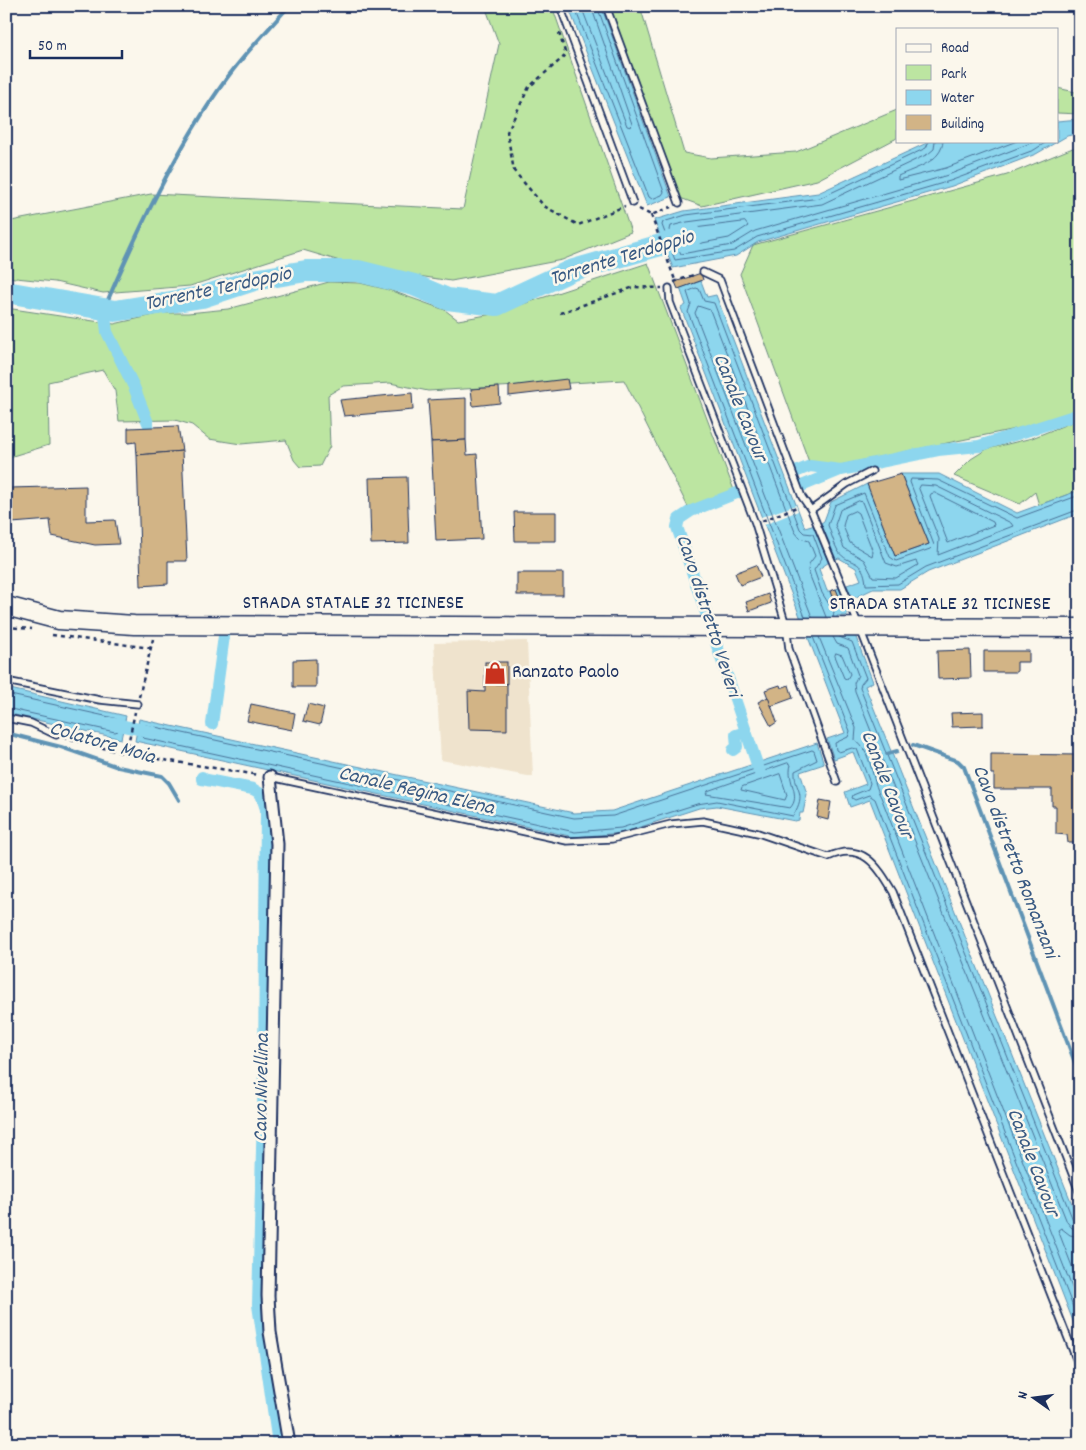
<svg xmlns="http://www.w3.org/2000/svg" width="1086" height="1450" font-family="Dekko,sans-serif">
  <style>
    .built { fill: #efe3cd }
    .green { fill: #bce5a1; stroke: #6c8a80 }
    .water { fill: #8dd6ee; stroke: #5f93b4 }
    .pier { fill: #fbf7ec }
    .lines { fill: none; stroke-linecap: round; stroke-linejoin: round }
    .shore { stroke: #497298; stroke-width: 1 }
    .stream { stroke: #5f93b4; stroke-width: 4 }
    .canal { stroke: #8dd6ee; stroke-width: 12 }
    .river { stroke: #8dd6ee; stroke-width: 22 }
    .building { fill: #d2b486; stroke: #1b2f5e }
    .service-casing { stroke: #1b2f5e; stroke-width: 9 }
    .minor-casing { stroke: #1b2f5e; stroke-width: 15 }
    .primary-casing { stroke: #1b2f5e; stroke-width: 21 }
    .path { stroke: #1b2f5e; stroke-width: 2.5; stroke-dasharray: 4 4; stroke-linecap: butt }
    .service { stroke: #fbf7ec; stroke-width: 5.5 }
    .minor { stroke: #fbf7ec; stroke-width: 11 }
    .primary { stroke: #fbf7ec; stroke-width: 18 }
    .labels { text-anchor: middle; dominant-baseline: central; stroke-width: 5; stroke-linejoin: round; paint-order: stroke }
    .street-label { font-size: 20px; fill: #1b2f5e; stroke: #fbf7ec }
    .poi-label { font-size: 20px; fill: #1b2f5e; stroke: #fbf7ec; text-anchor: start }
    .water-label { font-size: 21px; font-style: italic; fill: #385982; stroke: #fbf7ec }
  </style>
  <rect width="100%" height="100%" fill="#fbf7ec"/>
  <filter id="ink" filterUnits="userSpaceOnUse"><feTurbulence type="fractalNoise" baseFrequency=".02" numOctaves="2"/><feDisplacementMap in="SourceGraphic" scale="10" xChannelSelector="R" yChannelSelector="G"/><feConvolveMatrix kernelMatrix="1 2 1 2 8 2 1 2 1" color-interpolation-filters="sRGB"/></filter>
  <g filter="url(#ink)">
    <path class="built" d="M527 641 533 777 441 760 434 643Z"/>
    <g class="green">
      <path d="M485 6H552L631 232 562 260 451 281 360 267 303 250 190 286 103 293 55 282 6 277V222L151 194 463 209 499 44Z"/>
      <path d="M609 6H640L684 153 711 158 796 152 897 110V138L817 180 702 206 680 198Z"/>
      <path d="M1057 88 1080 93V114L1057 113Z"/>
      <path d="M1080 145V409L1020 428 840 465 809 462 740 274 753 245 1007 175Z"/>
      <path d="M648 263 734 490 689 509 624 380 428 391 390 383 343 386 328 395 330 446 320 466 300 467 294 460 286 440 241 444 209 439 192 425 175 420 119 421 115 391 103 370 48 382 49 445 6 458V308L114 324 163 313H188L228 309 329 282 360 283 389 290 445 310 458 320 493 314Z"/>
      <path d="M1080 419V490L1039 505 1035 492 1020 504 954 476 971 459 987 449 1032 438Z"/>
    </g>
    <g class="water">
      <path d="M568 6H601L671 197 647 206Z"/>
      <path d="M1080 119V133L1067 136 1036 154 952 186 758 242 736 256 673 268 654 220 684 211 818 193 931 141H1057V121Z"/>
      <path d="M701 281 707 297 716 295 805 528 815 525 829 562 819 569 827 591H830L835 606 842 604 836 589 841 587 847 604V616H837L844 635H855L873 682 865 686 1080 1224V1339L870 800 850 807 845 792 866 784 853 752 834 759 827 739 845 733 681 308 686 305 680 288Z"/>
      <path d="M901 474H939L1017 513 1080 490V513L928 572 900 589H873L852 599 847 585 861 580 856 568 839 558 836 559 821 523 824 521 831 502 867 484 895 556 929 544Z"/>
      <path d="M6 688 126 716 121 739 6 713Z"/>
      <path d="M139 719 574 813 612 811 817 743 824 764 800 772 807 794 803 813H800L799 820 795 821 717 806 699 808 622 833 574 837 135 741Z"/>
    </g>
    <path class="pier" d="M796 505 798 511 764 525 761 517Z"/>
    <g class="lines">
      <g class="shore">
        <path d="M574 6 649 197 652 199 662 195 664 192 597 6"/>
        <path d="M581 6 627 126 631 127 632 124 591 6"/>
        <path d="M929 141 926 148 820 198 686 215 663 222 662 225 675 260 734 251 757 237 950 181 1034 150 1048 141"/>
        <path d="M935 141 934 149 928 154 822 204 687 222 671 226 670 230 681 254 732 245 755 231 948 175 1036 141"/>
        <path d="M943 141C942 162 915 168 898 176V180L946 168 1017 141"/>
        <path d="M745 222 748 226 729 238 686 246 680 234 688 229Z"/>
        <path d="M921 485 936 486 1011 523 1013 526 938 555 939 539 919 489Z"/>
        <path d="M935 493 993 522 994 525 948 543 930 496 931 494Z"/>
        <path d="M1080 495 1017 518 938 480 911 479 910 482 934 545 930 549 896 561 890 557 864 493 835 505 828 525C831 533 834 544 838 551 849 567 864 556 866 585L898 584 926 567 1080 509"/>
        <path d="M859 501 862 502 886 563 897 567 916 561 918 565 896 578 873 577 864 560 844 548 835 525 840 510Z"/>
        <path d="M855 511 858 513 873 552 872 556 850 543 843 526 846 515Z"/>
        <path d="M805 617 688 312 691 304 687 292 696 288 699 289 704 301 714 303 800 529 804 533 813 534 822 558 814 570 822 593 834 612 833 617"/>
        <path d="M812 617 695 313 698 306 710 310 795 532 800 538 809 541 815 556 809 564 808 571 826 617"/>
        <path d="M813 637 850 731 848 737 835 743 836 750 839 752 852 748 857 749 870 783 868 789 853 795 852 798 855 800 869 795 875 799 1080 1325"/>
        <path d="M819 637 856 728 855 740C873 753 871 780 881 797L1080 1308"/>
        <path d="M833 637 837 644 848 648 858 675 854 683 855 691 1067 1222 1072 1228 1080 1230"/>
        <path d="M839 637 852 642 866 678 861 684 860 688 1073 1220 1080 1224"/>
        <path d="M836 653 842 655 850 674 847 679 844 678 835 656Z"/>
        <path d="M6 694 114 718 120 721 118 731 115 732 6 708"/>
        <path d="M146 725 574 818 613 816 812 750 814 751 817 760 795 771C794 792 808 791 793 816L717 801 697 804 621 828 575 832 143 738 141 736 143 727Z"/>
        <path d="M788 763 791 765C786 780 802 796 790 808L706 794 708 791Z"/>
        <path d="M780 774 787 795 785 800 741 790 742 787Z"/>
        <path d="M1080 1237 1070 1235 1061 1228 1058 1230 1080 1287"/>
      </g>
      <g class="stream">
        <path d="M104 309C137 232 177 146 227 78 245 53 268 30 289 6"/>
        <path d="M6 733 61 747 118 767 162 776 169 783 179 800"/>
        <path d="M913 745 958 761 964 767 1080 1076"/>
        <path d="M887 754 897 751"/>
      </g>
      <g class="canal">
        <path d="M104 309 107 332 134 387 148 423"/>
        <path d="M798 471 810 466 841 470 938 450 979 446 1080 414"/>
        <path d="M804 485 838 471"/>
        <path d="M737 493 691 511 679 519 677 527 760 773"/>
        <path d="M109 723 153 732"/>
        <path d="M212 724 224 636"/>
        <path d="M733 750 737 747 736 735 746 732"/>
        <path d="M202 777V779L253 789 261 794 266 809 264 1071 258 1305 278 1444"/>
      </g>
      <path class="river" d="M6 292 115 311 202 297 254 280 306 271H358L414 285 447 299 497 305 570 271 692 236"/>
    </g>
    <g class="building">
      <path d="M701 273 703 280 678 289 675 282Z"/>
      <path d="M567 379 569 389 509 396V386Z"/>
      <path d="M499 387 500 403 473 406 471 389Z"/>
      <path d="M412 393 413 410 344 416 340 400Z"/>
      <path d="M466 398V440L431 442 428 400Z"/>
      <path d="M178 426 182 451 137 455 136 442 128 443V428Z"/>
      <path d="M466 440 467 455 477 454 482 539 436 541 431 442Z"/>
      <path d="M182 451 187 561H168V584L141 586 137 455Z"/>
      <path d="M901 474 929 544 895 556 867 484Z"/>
      <path d="M407 477 409 543 371 544 369 478Z"/>
      <path d="M86 486V521L115 520 119 544 95 545 52 536 50 520 12 523 10 488Z"/>
      <path d="M514 512H556V541H515Z"/>
      <path d="M756 565 761 577 740 585 735 573Z"/>
      <rect x="517" y="573" width="46" height="22"/>
      <path d="M836 589 842 604 835 606 830 591Z"/>
      <path d="M768 594 771 603 749 611 746 602Z"/>
      <path d="M970 650 971 678 938 679 937 651Z"/>
      <path d="M984 651H1029V662H1017V672H984Z"/>
      <path d="M316 659V687H293V660Z"/>
      <rect x="485" y="662" width="22" height="22"/>
      <path d="M485 684H507V730L469 729 468 691 485 692Z"/>
      <path d="M780 685 781 688 789 685 793 698 771 706 765 690Z"/>
      <path d="M768 697 777 722 771 726 758 702Z"/>
      <path d="M251 704 295 713 292 730 247 721Z"/>
      <path d="M308 704 324 708 320 725 303 721Z"/>
      <path d="M983 712V726L952 727 951 713Z"/>
      <path d="M991 754 1080 755V843H1068L1067 835 1056 834V806H1052V789H994V774H991Z"/>
      <path d="M820 800 831 802 828 820 817 817Z"/>
    </g>
    <g class="lines">
      <defs>
        <g id="service">
          <path d="M560 6 633 203"/>
          <path d="M606 6 679 203"/>
          <path d="M703 272 720 280 802 497 811 510 859 626 1080 1194"/>
          <path d="M669 288 670 302 755 523 786 625 789 649 837 782"/>
          <path d="M811 510 847 484 872 471"/>
          <path d="M6 681 100 700 138 704"/>
          <path d="M6 718 31 723 56 735"/>
          <path d="M270 777 567 841 612 839 671 824 703 821 758 833 828 857C862 841 877 865 893 892L1080 1369"/>
        </g>
        <path id="minor" d="M270 777 277 844 268 1296 270 1332 289 1444"/>
        <path id="primary" d="M6 606 59 620 134 625 1080 628"/>
      </defs>
      <use href="#service" class="service-casing"/>
      <use href="#minor" class="minor-casing"/>
      <use href="#primary" class="primary-casing"/>
      <g class="path">
        <path d="M559 33 566 55 529 87 507 132 514 171 544 206 578 225 625 206"/>
        <path d="M639 209 651 215 671 207"/>
        <path d="M651 215 675 280"/>
        <path d="M674 282 696 274"/>
        <path d="M560 313 634 287 662 288"/>
        <path d="M762 521 799 506"/>
        <path d="M6 627 32 629"/>
        <path d="M52 635 151 648"/>
        <path d="M139 697 153 639"/>
        <path d="M63 737 126 754 259 775"/>
        <path d="M126 754 135 712"/>
      </g>
      <use href="#service" class="service"/>
      <use href="#minor" class="minor"/>
      <use href="#primary" class="primary"/>
    </g>
  </g>
  <defs>
    <symbol id="shop-bare" viewBox="-9 -9 18 18"><path d="M-5-2.5h2.3a2.7 3.5 0 0 1 5.4 0H5L5.5 6h-11ZM-1.5-2.5h3a1.5 2.3 0 0 0-3 0Z" fill="#c8321e" stroke="#fbf7ec" stroke-width="2.5" paint-order="stroke"/></symbol>
  </defs>
  <g fill-rule="evenodd">
    <use href="#shop-bare" x="479" y="657" width="32" height="32"/>
  </g>
  <g class="labels">
    <g class="street-label">
      <text x="353" y="604">STRADA STATALE 32 TICINESE</text>
      <text x="940" y="605">STRADA STATALE 32 TICINESE</text>
    </g>
    <g class="poi-label">
      <text x="512" y="673">Ranzato Paolo</text>
    </g>
    <g class="water-label">
      <text transform="translate(622 259) rotate(-17)">Torrente Terdoppio</text>
      <text transform="translate(218 290) rotate(-12)">Torrente Terdoppio</text>
      <text transform="translate(739 408) rotate(68)">Canale Cavour</text>
      <text transform="translate(707 616) rotate(72)">Cavo distretto Veveri</text>
      <text transform="translate(102 744) rotate(16)">Colatore Moia</text>
      <text transform="translate(886 785) rotate(69)">Canale Cavour</text>
      <text transform="translate(416 792) rotate(13)">Canale Regina Elena</text>
      <text transform="translate(1014 862) rotate(69)">Cavo distretto Romanzani</text>
      <text transform="translate(263 1088) rotate(-89)">Cavo Nivellina</text>
      <text transform="translate(1032 1163) rotate(69)">Canale Cavour</text>
    </g>
  </g>
  <rect width="1086" height="1450" fill="none" stroke="#fbf7ec" stroke-width="25"/>
  <rect x="12" y="12" width="1061" height="1425" fill="none" stroke="#1b2f5e" stroke-width="2" filter="url(#ink)"/>
  <rect x="896" y="28" width="162" height="115" fill="#fbf7ec" stroke="#a1a7b3"/>
  <rect x="906" y="44" width="25" height="8" fill="#fbf7ec" stroke="#a1a7b3"/>
  <text x="941" y="52" font-size="15" fill="#1b2f5e">Road</text>
  <rect x="906" y="65" width="25" height="15" fill="#bce5a1" stroke="#a1a7b3"/>
  <text x="941" y="78" font-size="15" fill="#1b2f5e">Park</text>
  <rect x="906" y="90" width="25" height="15" fill="#8dd6ee" stroke="#a1a7b3"/>
  <text x="941" y="102" font-size="15" fill="#1b2f5e">Water</text>
  <rect x="906" y="115" width="25" height="15" fill="#d2b486" stroke="#a1a7b3"/>
  <text x="941" y="128" font-size="15" fill="#1b2f5e">Building</text>
  <g transform="translate(1034 1398) rotate(284)" stroke="#fbf7ec" stroke-width="4" paint-order="stroke">
  <path d="M0-4L9 19L0 12L-9 19Z" fill="#1b2f5e"/>
  <text y="-8" font-size="14" font-weight="bold" text-anchor="middle" fill="#1b2f5e">N</text>
  </g>
  <path d="M30 50v8h92v-8" fill="none" stroke="#1b2f5e" stroke-width="2.5"/>
  <text x="38" y="50" font-size="15" fill="#1b2f5e" stroke="#fbf7ec" stroke-width="4" paint-order="stroke">50 m</text>
</svg>
